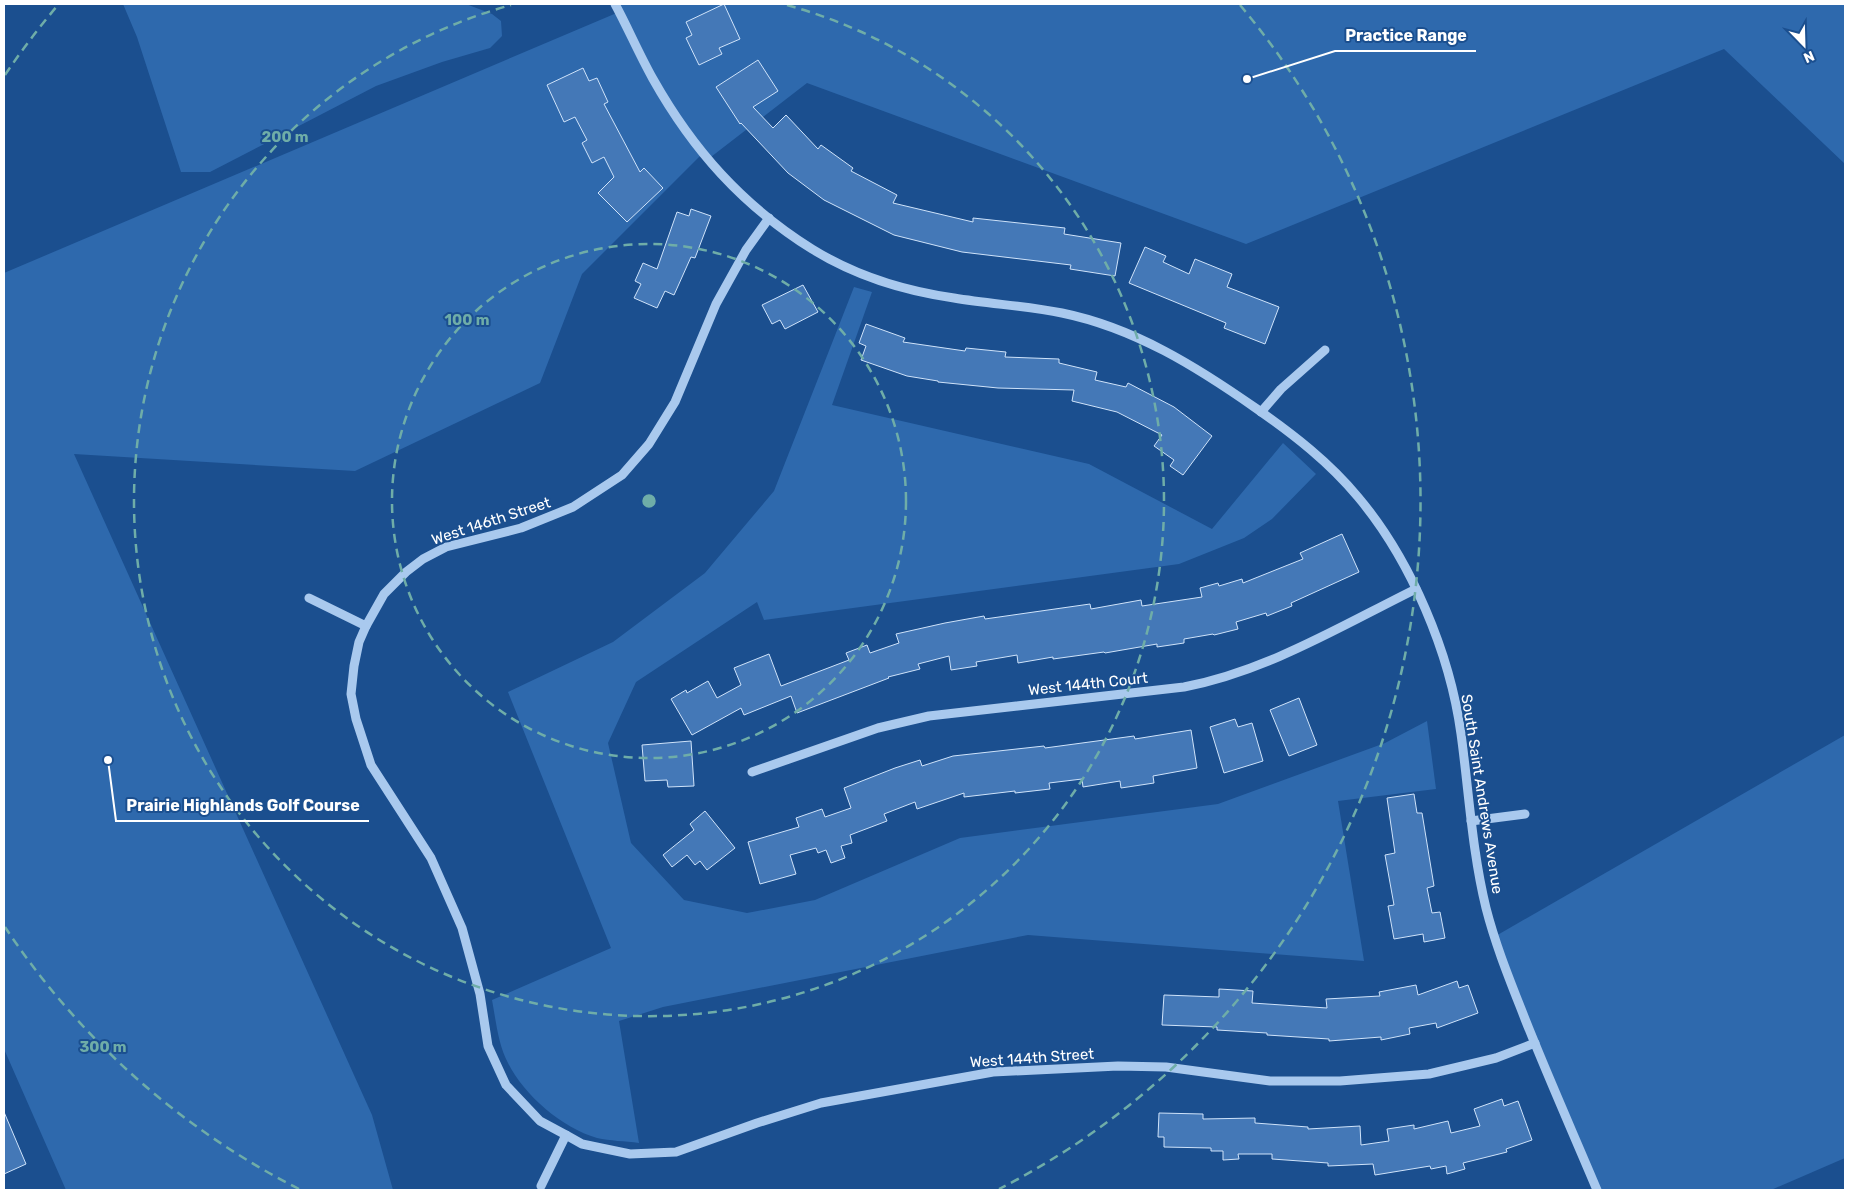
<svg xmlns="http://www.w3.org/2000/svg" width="1849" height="1194" font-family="Rubik,sans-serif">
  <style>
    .green { fill: #2e69ad }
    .building { fill: #4478b7; stroke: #cfe3fa }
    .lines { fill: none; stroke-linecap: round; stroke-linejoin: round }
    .minor { stroke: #a9c9ee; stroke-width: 9 }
    .ring { fill: none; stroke: #6fada8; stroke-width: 2.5; stroke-dasharray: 9 6 }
    .labels { text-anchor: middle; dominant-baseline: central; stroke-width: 4; stroke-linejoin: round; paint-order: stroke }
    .street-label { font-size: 15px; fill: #fff; stroke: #1b4f8f }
    .centre { fill: #6fada8; stroke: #1b4f8f; stroke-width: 2.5 }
    .ring-label { font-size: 15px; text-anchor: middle; font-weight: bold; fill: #6fada8; stroke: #1b4f8f; stroke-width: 4; stroke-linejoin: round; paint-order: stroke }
    .leader { fill: none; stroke: #fff; stroke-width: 2 }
    .callout-dot { fill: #fff; stroke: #1b4f8f; stroke-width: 2 }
    .callout-label { font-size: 16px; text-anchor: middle; font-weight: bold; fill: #fff; stroke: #1b4f8f; stroke-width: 4; stroke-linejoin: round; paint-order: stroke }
  </style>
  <rect width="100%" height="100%" fill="#1b4f8f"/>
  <g class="green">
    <path d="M123 4H466L492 14 501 21 502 36 490 48 442 62 376 86 210 172H181L137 37Z"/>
    <path d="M615 4H1845V164L1724 49 1246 244 807 83 707 160 702 154 582 274 540 383 355 471 74 454 372 1115 393 1190H66L4 1049V273L619 12Z"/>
    <path d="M854 287 872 292 832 405 1089 464 1212 529 1283 443 1316 474 1272 519 1244 538 1179 564 764 620 757 602 636 682 608 743 631 843 684 900 747 913 815 900 960 838 1218 804 1385 743 1427 721 1436 789 1338 801 1364 961 1028 935 663 1007 619 1021 639 1143C625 1141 610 1141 597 1138 562 1128 524 1095 508 1063 498 1044 496 1021 492 1000L611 948 508 692 613 642 705 573 774 491Z"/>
    <path d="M1845 735V1158L1771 1190H1601L1494 937Z"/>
  </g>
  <g class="building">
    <path d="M724 4 740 39 719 48 722 54 699 65 686 38 692 35 686 22Z"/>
    <path d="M758 60 778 91 753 107 773 128 786 115 818 149 821 145 853 168 851 171 897 195 893 203 973 222V218L1065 228 1064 234 1121 243 1115 276 1070 269 1071 265 962 252 894 235 824 200 788 173 741 123 740 124 716 87Z"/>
    <path d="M583 68 589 81 597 78 608 102 604 104 640 172 644 168 663 188 627 222 598 193 614 177 604 157 592 163 582 143 587 140 575 117 564 122 547 85Z"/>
    <path d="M691 209 711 216 695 258 691 257 674 295 665 291 657 308 634 298 641 284 635 281 643 263 657 269 677 212 689 216Z"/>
    <path d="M1145 247 1166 256 1163 262 1189 274 1195 259 1232 274 1227 287 1279 307 1265 344 1224 328 1226 323 1129 283Z"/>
    <path d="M803 285 818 312 785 329 780 320 772 324 762 305Z"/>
    <path d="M866 324 905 338 903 342 965 351 966 348 1006 352 1005 357 1059 359V363L1097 372 1095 380 1126 387 1128 383 1174 407 1212 436 1183 475 1170 466 1174 460 1154 446 1162 435 1117 412 1072 401 1074 390 998 388 938 382V381L907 376 861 360 866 346 859 343Z"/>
    <path d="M1342 534 1359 572 1291 603 1292 606 1267 616 1266 613 1236 622 1238 629 1214 635 1213 634 1184 639V643L1157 647V644L1105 653 1104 652 1053 659V657L1018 663 1017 655 976 662 977 666 951 670 949 656 918 664 920 669 888 677 889 678 797 713 791 696 744 715 741 708 692 735 671 699 686 690 687 693 708 681 717 698 741 685 734 668 769 654 781 686 849 660 846 653 867 645 870 653 899 643 896 634 945 623 984 616 985 619 1090 604 1091 609 1141 600 1142 606 1202 597 1200 588 1218 583 1219 586 1242 579 1243 583 1303 559 1300 553Z"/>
    <path d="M1299 698 1317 745 1289 756 1270 710Z"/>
    <path d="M1235 719 1238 727 1252 723 1263 761 1224 773 1210 727Z"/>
    <path d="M1191 730 1197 768 1153 776 1154 783 1121 788 1120 781 1083 787 1082 779 1049 783 1050 789 1015 793V791L964 797V793L917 809 915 802 884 814 887 821 850 835 852 843 841 846 845 858 831 863 826 850 818 853 816 848 790 855 796 874 760 884 748 842 799 827 796 818 822 809 825 817 851 808 844 788 895 768 920 760 922 766 953 756 1044 746 1045 748 1134 736 1135 739Z"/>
    <path d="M691 741 694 786 668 787 667 780 645 781 642 745Z"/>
    <path d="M1414 794 1417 813H1422L1434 886 1427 888 1432 913 1440 912 1445 938 1424 942 1423 934 1394 939 1388 906 1394 905 1385 855 1395 853 1387 798Z"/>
    <path d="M705 811 735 848 707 870 700 861 695 865 687 855 672 867 663 855 694 830 690 824Z"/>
    <path d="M1457 981 1459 988 1468 985 1478 1013 1437 1028 1436 1023 1409 1028 1410 1034 1381 1040V1037L1329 1041V1039L1267 1035V1033L1217 1030V1027L1162 1025 1164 995 1219 997V989L1253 991 1252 1003 1327 1008 1326 999 1380 996 1379 992 1416 985 1418 995Z"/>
    <path d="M1502 1099 1504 1106 1518 1101 1532 1140 1506 1149 1507 1152 1463 1163 1465 1169 1447 1174 1446 1166 1431 1169 1430 1166 1375 1175 1373 1164 1328 1166V1163L1272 1159V1154H1238L1239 1159 1223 1160V1151H1211V1148L1164 1147V1137H1158L1159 1113 1203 1114V1119L1255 1118V1123L1308 1127V1129L1360 1126 1361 1145 1389 1141 1387 1129 1414 1125V1129L1448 1121 1451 1133 1480 1126 1474 1109Z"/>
    <path d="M4 1112 26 1164 4 1174Z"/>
  </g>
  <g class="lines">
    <g class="minor">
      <path d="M615 4C628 28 639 54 653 79 693 150 742 205 812 249 854 275 905 291 954 298 990 304 1027 306 1062 313 1135 328 1197 367 1257 409 1294 435 1329 462 1358 497 1411 560 1450 653 1461 734 1469 792 1472 851 1486 908 1496 947 1511 983 1525 1019 1548 1077 1573 1133 1597 1190"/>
      <path d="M1261 412 1281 389 1325 350"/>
      <path d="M309 598 366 626 384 594 406 572 423 559 446 547 521 528 573 507 622 475 649 444 675 402 716 304 746 250 769 218"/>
      <path d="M366 626 359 642 354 666 351 694 356 719 371 765 431 858 462 928 480 994 488 1046 506 1085 540 1121 566 1135"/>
      <path d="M752 772 878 728 929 716 1184 687C1267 671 1341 626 1416 589"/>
      <path d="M1471 821 1525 814"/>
      <path d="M541 1186 566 1135 582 1144 630 1154 676 1152 757 1123 821 1103 993 1072 1118 1066 1166 1067 1270 1081H1340L1429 1074 1496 1058 1535 1043"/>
    </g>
  </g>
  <g class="ring">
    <circle cx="649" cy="501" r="257"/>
    <path d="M787 5A515 515 0 1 1 511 5"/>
    <path d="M299 1189A772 772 0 0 1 5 927M5 75A772 772 0 0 1 58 5M1240 5A772 772 0 0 1 999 1189"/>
  </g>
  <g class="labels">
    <g class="street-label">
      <text transform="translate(491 521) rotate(-18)">West 146th Street</text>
      <text transform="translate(1088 684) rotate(-6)">West 144th Court</text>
      <text transform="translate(1482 794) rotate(81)">South Saint Andrews Avenue</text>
      <text transform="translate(1032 1058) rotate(-4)">West 144th Street</text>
    </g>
  </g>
  <circle cx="649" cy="501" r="8" class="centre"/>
  <g class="ring-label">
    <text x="285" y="142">200 m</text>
    <text x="467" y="325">100 m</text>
    <text x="103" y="1052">300 m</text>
  </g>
  <path class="leader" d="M1247 79L1335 51H1476M108 760L116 821H369"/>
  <g class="callout-dot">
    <circle cx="1247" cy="79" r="5"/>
    <circle cx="108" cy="760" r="5"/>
  </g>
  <g class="callout-label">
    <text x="1406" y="41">Practice Range</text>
    <text x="243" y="811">Prairie Highlands Golf Course</text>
  </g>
  <rect width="1849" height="1194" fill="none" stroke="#ffffff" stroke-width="10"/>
  <g transform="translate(1804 45) rotate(157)" stroke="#1b4f8f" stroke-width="4" paint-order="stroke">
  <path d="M0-4L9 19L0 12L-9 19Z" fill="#ffffff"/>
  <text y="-8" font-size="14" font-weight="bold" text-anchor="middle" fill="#ffffff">N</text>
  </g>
</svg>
